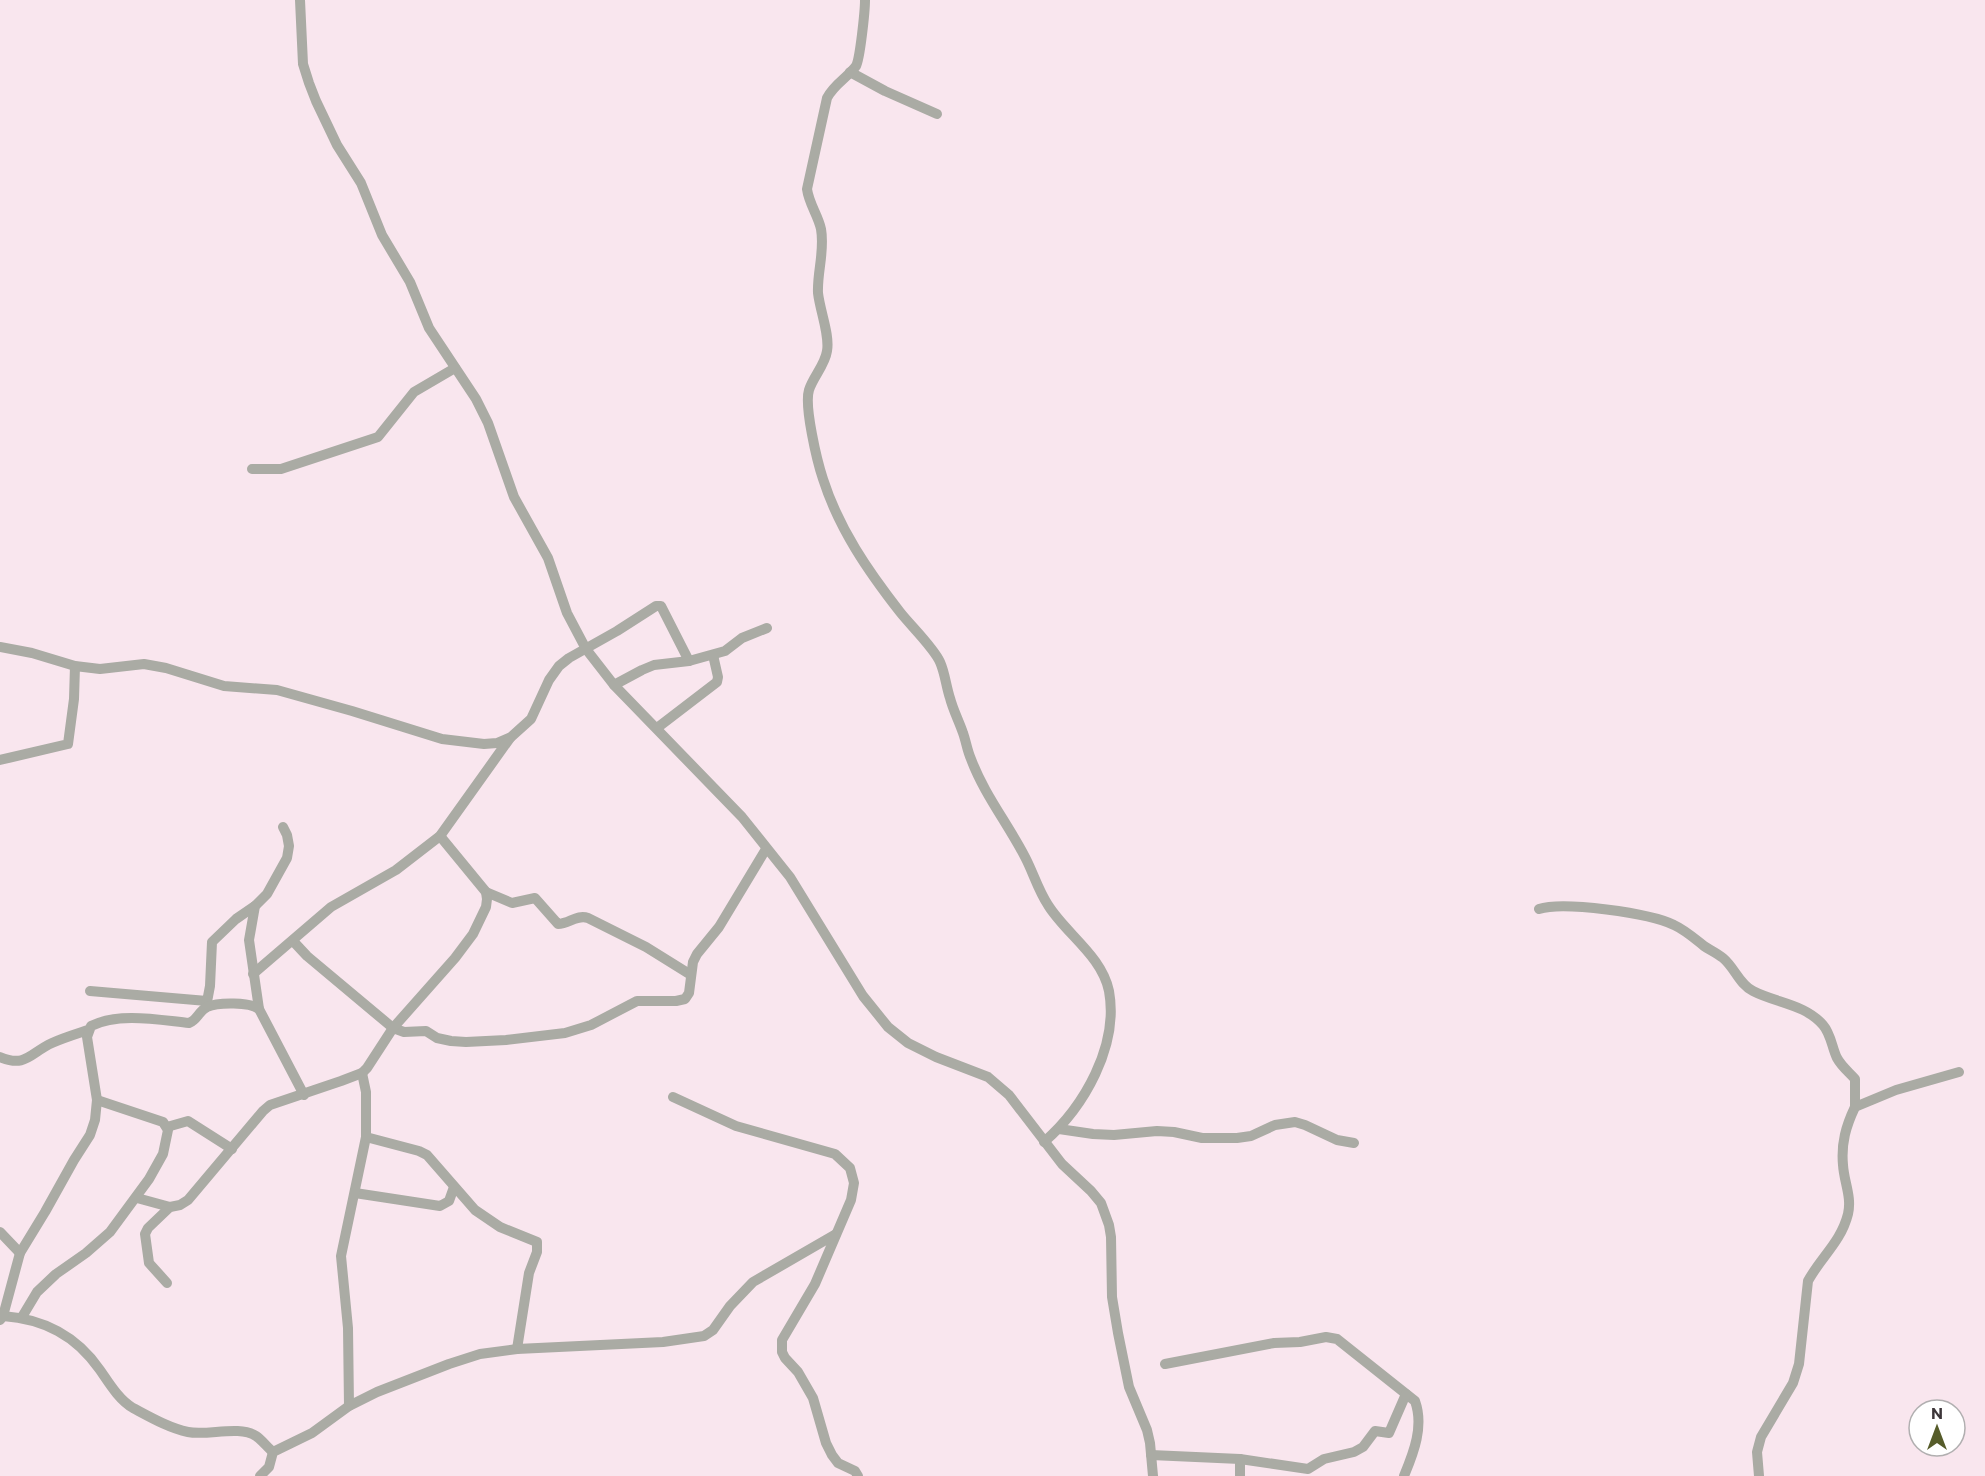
<svg xmlns="http://www.w3.org/2000/svg" width="1985" height="1476" font-family="Commissioner,sans-serif">
  <style>
    .lines { fill: none; stroke-linecap: round; stroke-linejoin: round }
    .minor { stroke: #aaaba4; stroke-width: 10 }
  </style>
  <rect width="100%" height="100%" fill="#f9e6ee"/>
  <g class="lines">
    <g class="minor">
      <path d="M300 0 303 64 309 83 316 101 337 145 361 183 382 235 410 282 429 328 476 399 488 423 514 497 548 558 567 613 586 649 614 685 742 817 790 877 863 996 888 1027 908 1043 936 1057 988 1077 1009 1095 1062 1164 1091 1191 1101 1203 1109 1225 1111 1237 1112 1297 1118 1333 1129 1387 1147 1430 1150 1443 1153 1476"/>
      <path d="M865 0C865 11 860 59 856 66 847 78 834 84 827 98L807 189C809 204 818 215 821 229 825 251 817 272 818 293 820 311 830 335 827 351 825 365 813 377 809 390 804 406 817 461 823 479 839 529 868 571 900 612 911 626 934 648 940 662 945 673 946 686 950 698 953 710 959 721 963 733 966 741 967 750 971 759 984 794 1008 824 1025 857 1033 872 1038 890 1048 905 1066 934 1102 956 1109 991 1119 1046 1084 1107 1044 1142"/>
      <path d="M850 72 885 91 937 114"/>
      <path d="M252 469H281L378 437 414 392 455 368"/>
      <path d="M0 647 32 653 75 666 100 669 144 664 166 668 224 686 277 690 352 711 442 739 484 744 497 743 511 737 531 719 549 680 559 666 569 658 617 631 656 606H661L689 661"/>
      <path d="M614 685 642 670 654 665 689 661 725 651 742 638 767 628"/>
      <path d="M657 728 717 682 718 677 713 655"/>
      <path d="M0 760 68 744 74 699 75 666"/>
      <path d="M283 827 287 835 289 846 287 858 267 894 255 906 249 940 259 1009 304 1095"/>
      <path d="M486 892 512 903 535 898 558 924C569 924 577 914 588 918L646 947 691 975"/>
      <path d="M1539 909C1563 901 1650 913 1674 925 1685 930 1694 938 1704 946 1710 950 1717 953 1723 958 1735 968 1739 984 1753 991 1776 1003 1805 1004 1823 1025 1831 1034 1832 1048 1837 1058 1842 1067 1849 1072 1855 1079V1107"/>
      <path d="M293 941 307 956 393 1028 404 1032 426 1031 437 1038 451 1041 466 1042 506 1040 565 1033 591 1025 637 1001H676L685 999 689 993 693 962 697 954 719 927 766 849"/>
      <path d="M253 974 331 907 396 870 440 836 510 738"/>
      <path d="M90 991 207 1001"/>
      <path d="M206 1007 210 986 212 942 236 919 255 906"/>
      <path d="M0 1057C26 1068 30 1053 52 1043 63 1038 76 1034 88 1030"/>
      <path d="M673 1097 736 1126 835 1154 850 1168 854 1183 851 1200 815 1284 782 1340V1352L785 1358 798 1372 813 1398 826 1443 832 1455 838 1463 855 1471 858 1476"/>
      <path d="M167 1127 188 1121 232 1149"/>
      <path d="M1059 1129 1093 1134 1114 1135 1157 1131 1174 1132 1202 1138H1237L1251 1136 1275 1125 1295 1122 1305 1125 1337 1140 1354 1143"/>
      <path d="M366 1137 419 1151 427 1155 475 1210 500 1227 537 1242V1252L529 1273 517 1349"/>
      <path d="M355 1193 440 1206 449 1201 454 1187"/>
      <path d="M137 1198 170 1207"/>
      <path d="M0 1232 20 1253"/>
      <path d="M167 1283 149 1263 145 1234 148 1228 170 1207 180 1205 188 1200 263 1111 270 1105 341 1081 362 1073 367 1068 393 1028 455 958 473 934 486 907 487 899 486 892 440 836"/>
      <path d="M3 1316C44 1319 76 1335 100 1370 109 1383 119 1400 133 1408 150 1417 169 1428 188 1432 208 1436 239 1425 256 1436 262 1440 267 1447 273 1452"/>
      <path d="M22 1317 37 1292 56 1274 86 1253 110 1232 149 1179 163 1154 168 1130 163 1122 97 1100"/>
      <path d="M0 1320 3 1316 20 1253 45 1212 74 1160 90 1135 95 1120 97 1100 87 1037 91 1026C119 1012 159 1020 189 1023 197 1020 199 1011 207 1007 218 1002 250 1002 259 1009"/>
      <path d="M1165 1364 1274 1343 1300 1342 1326 1337 1337 1339 1415 1401C1424 1426 1414 1452 1404 1476"/>
      <path d="M349 1406 348 1328 341 1256 366 1137V1092L362 1073"/>
      <path d="M1151 1455 1240 1459 1308 1469 1324 1459 1354 1452 1363 1447 1375 1431 1389 1433 1406 1394"/>
      <path d="M1240 1459V1476"/>
      <path d="M260 1476 269 1467 273 1452 312 1433 349 1406 377 1392 449 1364 480 1354 517 1349 663 1342 704 1336 713 1330 730 1306 753 1282 836 1234"/>
      <path d="M1759 1476 1757 1452 1761 1437 1793 1383 1799 1364 1808 1281C1821 1257 1841 1242 1848 1214 1852 1197 1844 1182 1843 1165 1841 1143 1846 1126 1855 1107L1896 1090 1959 1072"/>
    </g>
  </g>
  <g transform="translate(1937 1428)"><circle r="28" fill="#ffffff" stroke="#b1afb0" stroke-width="1.5"/>
  <path d="M0-4.5L10 22L0 15L-10 22Z" fill="#565c2a"/>
  <text y="-9" font-size="16" font-weight="bold" text-anchor="middle" fill="#3d3639">N</text>
  </g>
</svg>
